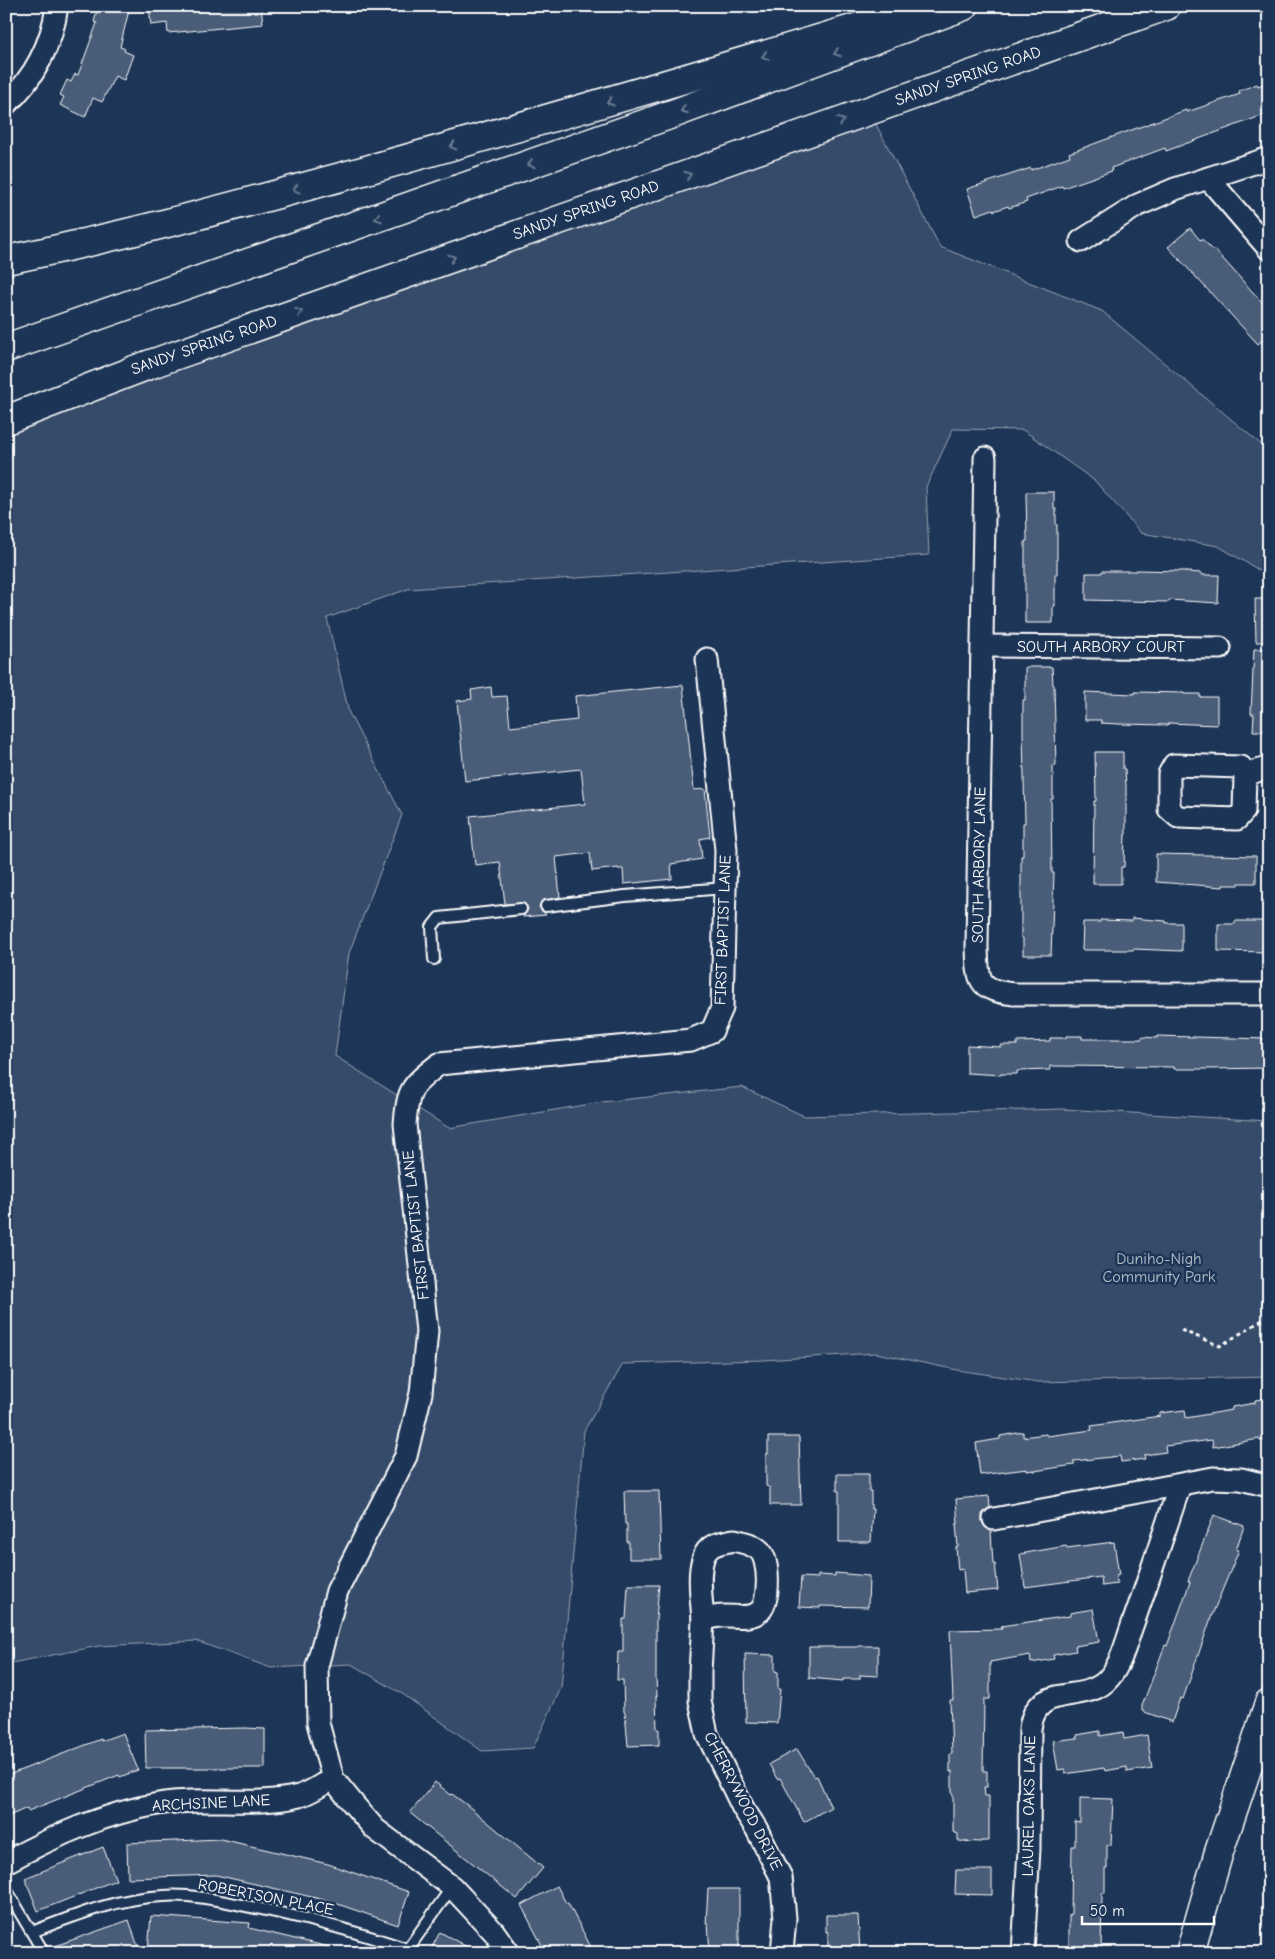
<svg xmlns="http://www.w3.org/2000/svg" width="1275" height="1959" font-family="'Comic Neue',sans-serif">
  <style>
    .green { fill: #364b69; stroke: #9aa5b4 }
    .building { fill: #4a5d79; stroke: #fff }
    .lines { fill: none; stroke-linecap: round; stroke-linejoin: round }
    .lane-casing { stroke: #fff; stroke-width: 14 }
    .street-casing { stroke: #fff; stroke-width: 25 }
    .secondary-casing { stroke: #fff; stroke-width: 31 }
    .primary-casing { stroke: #fff; stroke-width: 31 }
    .highway-casing { stroke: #fff; stroke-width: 31 }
    .path { stroke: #fff; stroke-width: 3; stroke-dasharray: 4 4; stroke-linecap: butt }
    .lane { stroke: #1d3557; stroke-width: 10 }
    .street { stroke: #1d3557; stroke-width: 21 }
    .secondary { stroke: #1d3557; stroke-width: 28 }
    .primary { stroke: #1d3557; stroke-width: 28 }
    .highway { stroke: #1d3557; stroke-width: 28 }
    .oneway { stroke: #6c7c92 }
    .labels { text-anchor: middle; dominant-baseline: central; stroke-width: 5; stroke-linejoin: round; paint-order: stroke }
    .street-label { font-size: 16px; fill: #fff; stroke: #1d3557 }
    .park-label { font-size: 16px; fill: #b9c0ca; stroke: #1d3557 }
  </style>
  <rect width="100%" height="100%" fill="#1d3557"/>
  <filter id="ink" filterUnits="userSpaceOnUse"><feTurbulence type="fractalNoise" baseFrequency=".02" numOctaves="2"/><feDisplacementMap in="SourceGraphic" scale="10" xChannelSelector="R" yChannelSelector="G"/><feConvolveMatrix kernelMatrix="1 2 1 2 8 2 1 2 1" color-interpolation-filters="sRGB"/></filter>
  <g filter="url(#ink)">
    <path class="green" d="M869 111 940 247 1102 311 1269 451V576L1218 546 1141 533 1095 481 1023 430 953 429 926 487 929 555 408 589 327 618 349 713 402 815 349 953 335 1056 449 1128 602 1102 742 1087 804 1116 1063 1109 1269 1121V1377L1038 1382 957 1370 876 1353 764 1360 623 1364 584 1431 561 1688 533 1748 482 1751 404 1695 351 1664 271 1668 196 1641 99 1646 6 1664V420Z"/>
    <g class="building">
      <path d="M98 6H130L120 47 125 49 124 51 133 55 124 80 115 76 102 102 93 98 85 117 60 105 64 97 60 95 67 80 71 82 75 74 78 75 97 23 94 22Z"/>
      <path d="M149 6H261L263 24 168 33 167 23 151 25Z"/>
      <path d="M1269 82V113L1166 151 1165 148 1111 168 1112 171 1063 188 1062 186 1026 199 1027 202 1009 208 1008 206 994 211 993 209 976 215 967 189 1031 168V170L1070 156 1069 153 1186 110 1187 112 1240 94 1239 91 1257 84 1258 86Z"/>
      <path d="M1190 228 1200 240 1202 239 1213 250 1214 249 1269 310V335L1258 344 1168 247Z"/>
      <path d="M1026 492H1054V509H1056V525H1057V574H1055V606H1053V623H1025V541H1027Z"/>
      <path d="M1136 570 1186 571V572L1202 573V575H1219L1218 603 1169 600V602L1086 600V573H1102V571H1136Z"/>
      <path d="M1255 599H1269V642H1256Z"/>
      <path d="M1254 649H1269V731H1253L1254 714H1251Z"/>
      <path d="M1025 667H1052L1053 685H1054L1056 766H1053V799H1051L1052 873H1054L1051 955H1023V938H1021V856H1023V823H1025L1023 733V700H1025Z"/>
      <path d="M683 685 694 790 705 789 710 837 700 839 702 859 671 864 672 879 624 884 623 869H618V868L592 871 590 853 556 857 560 897 542 901 539 907 546 915 523 917 528 909 524 903 505 904 500 862 475 865 470 816 585 804 581 769 465 781 457 701 472 699 471 690 491 687 492 697 507 696 510 727 577 720 575 696Z"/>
      <path d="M1085 692 1135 694V692L1184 693V694H1200V697H1217V725L1168 723V725L1119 724 1101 723V720H1085Z"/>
      <path d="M1095 752H1123V769H1125L1126 786V834H1125L1124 867H1121V884H1093L1094 801H1096Z"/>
      <path d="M1156 854 1256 856V883H1239V885H1223V887L1156 882Z"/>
      <path d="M1132 918 1166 921V923H1182V951L1133 949V950H1082L1083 922H1100V920L1132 921Z"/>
      <path d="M1235 921H1269L1268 952 1218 951V924H1235Z"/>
      <path d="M1066 1036H1082V1039H1142V1037L1157 1038V1036L1269 1039V1068L1206 1069H1174V1067L1050 1066V1070L1017 1071V1074H1001V1075L967 1073V1045L1001 1047V1045H1017V1042L1050 1041V1038H1066Z"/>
      <path d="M1269 1398V1440L1260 1441 1259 1439 1213 1447 1212 1440 1165 1446 1166 1452 1144 1455 1145 1459 1121 1462 1120 1456 1074 1461V1465L1034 1471V1470L1027 1471V1469L980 1475 976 1443 1000 1439V1436L1023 1432V1437L1046 1434 1047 1436 1092 1430 1091 1426 1160 1416V1413L1185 1410 1186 1418 1232 1410V1407L1255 1403V1400Z"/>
      <path d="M768 1437H799L801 1505H770V1488L766 1486V1454H768Z"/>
      <path d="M837 1474H869V1491H871V1509H873L871 1542H839V1491H837Z"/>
      <path d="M624 1491H659L661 1559H629V1542H627V1524H625Z"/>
      <path d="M989 1496 990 1507 982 1514V1521L985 1527 991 1531 993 1564H995L998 1590 965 1593 963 1569 958 1570 956 1547H958L956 1524H958L956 1499Z"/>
      <path d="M1214 1515 1244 1526 1236 1550H1239L1212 1615 1183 1699 1180 1698 1172 1722 1142 1711V1706L1165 1645 1167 1646 1190 1582 1188 1581Z"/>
      <path d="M1114 1542 1119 1575 1116 1576 1117 1584 1102 1586 1101 1577 1025 1587 1020 1554 1066 1546 1067 1548Z"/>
      <path d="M835 1573 869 1576 868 1607 820 1606V1608L799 1607 801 1577 818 1578V1575L835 1576Z"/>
      <path d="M628 1585H659L656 1619V1678L657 1696H656L657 1729H659V1745L628 1746 625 1713 624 1712 623 1680H617L618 1652H623V1619H626Z"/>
      <path d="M1093 1609 1099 1642 1075 1646 1076 1651 1053 1655 1054 1659 1031 1663 1030 1655 990 1662V1699H984L983 1771H987V1787H984L985 1796H989V1841H981V1842L958 1841V1834L953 1832V1794H952V1771L950 1772V1754H952L950 1700H953L950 1630 1002 1629 1001 1626 1070 1616V1613Z"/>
      <path d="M858 1646H878V1676L860 1675V1679H843V1681L809 1678V1647H858Z"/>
      <path d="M745 1654 775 1655V1671L778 1672V1689H780L777 1723 746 1722Z"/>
      <path d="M245 1728 265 1729V1768H146L145 1730Z"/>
      <path d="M1100 1731V1736L1123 1732 1124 1739 1147 1735 1152 1768 1127 1772V1767L1105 1771 1104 1768 1065 1774V1769L1058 1770 1053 1741 1077 1738V1735Z"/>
      <path d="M123 1733 138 1770 120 1777 119 1775 28 1811 27 1808 9 1816 6 1808V1776L101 1739V1741Z"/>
      <path d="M797 1749 814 1777 817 1776 831 1807 804 1822 780 1778 777 1779 769 1764Z"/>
      <path d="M435 1782 451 1795 452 1794 467 1805 543 1868 517 1899 410 1813Z"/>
      <path d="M1080 1798 1113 1799 1111 1845H1107V1868H1105V1893H1102L1101 1953H1069V1915H1071L1072 1846H1075V1822L1080 1823Z"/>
      <path d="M221 1839 328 1864 409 1892 398 1925 329 1901 216 1875 128 1878 127 1843Z"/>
      <path d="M103 1847 116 1880 38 1911 25 1878Z"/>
      <path d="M956 1870H992V1895L955 1894Z"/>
      <path d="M557 1886 566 1903H568L594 1953H546L521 1905Z"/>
      <path d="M708 1889H739V1953H710L708 1923H706Z"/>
      <path d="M826 1915H858L860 1953H830V1949H828V1932H826Z"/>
      <path d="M151 1916 250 1923 249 1928 329 1947V1953H187L148 1950Z"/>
      <path d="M129 1920 140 1953H51L49 1948Z"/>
      <path d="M440 1932 478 1953H429Z"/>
    </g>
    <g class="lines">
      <defs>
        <g id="lane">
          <path d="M546 906 625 896 725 888"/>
          <path d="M434 959 432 927 439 918 521 909"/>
          <path d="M6 1889 44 1953"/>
          <path d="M32 1932C74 1916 117 1898 163 1896 191 1894 218 1900 246 1906 300 1916 354 1931 407 1949"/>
          <path d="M405 1953 452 1887"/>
        </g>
        <g id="street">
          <path d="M6 104C34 79 52 44 57 6"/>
          <path d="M1208 178 1269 249"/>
          <path d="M1081 241 1138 205 1175 189 1269 158"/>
          <path d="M985 458 977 945C978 979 976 990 1014 994H1269"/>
          <path d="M983 646 1220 648"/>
          <path d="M1174 765 1241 767 1245 775 1244 811 1237 819 1178 817 1169 809V774Z"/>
          <path d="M1245 775 1269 767"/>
          <path d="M994 1519 1213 1478 1241 1479 1269 1486"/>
          <path d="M734 1540C742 1542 753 1544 759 1550 770 1559 770 1601 760 1611 750 1620 735 1615 722 1616 716 1616 710 1618 703 1620 702 1601 694 1559 711 1547 718 1542 726 1542 734 1540Z"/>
          <path d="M703 1620 700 1672V1701L707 1734 743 1808 756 1828 781 1877 785 1918 782 1953"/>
          <path d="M6 1862C56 1835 103 1814 158 1804 205 1796 253 1807 299 1796 310 1793 322 1784 333 1779"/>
          <path d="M509 1953 494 1932 452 1887 375 1829 355 1806 333 1779 318 1723 317 1666 337 1591 406 1456 421 1393 427 1331 405 1124C408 1088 411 1086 439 1064L691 1040 712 1031 722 1008 726 850 707 659"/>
          <path d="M1023 1953 1029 1849 1030 1729C1036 1679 1085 1707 1109 1678 1121 1664 1126 1643 1132 1626 1149 1579 1164 1532 1180 1485"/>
        </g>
        <path id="secondary" d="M1190 1953 1218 1855 1269 1703"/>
        <g id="primary">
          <path d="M6 348 678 112 964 6"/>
          <path d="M131 371 1166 6"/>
        </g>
        <g id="highway">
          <path d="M6 260C129 235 250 202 370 169 557 117 743 62 929 6"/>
          <path d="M6 420 154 363"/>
        </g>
      </defs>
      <use href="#lane" class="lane-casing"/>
      <use href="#street" class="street-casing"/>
      <use href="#secondary" class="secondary-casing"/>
      <use href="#primary" class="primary-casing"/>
      <use href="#highway" class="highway-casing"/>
      <path class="path" d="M1181 1330 1220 1346 1269 1316"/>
      <use href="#lane" class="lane"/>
      <use href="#street" class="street"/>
      <use href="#secondary" class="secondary"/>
      <use href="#primary" class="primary"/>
      <use href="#highway" class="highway"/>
    </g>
    <defs><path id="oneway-chevron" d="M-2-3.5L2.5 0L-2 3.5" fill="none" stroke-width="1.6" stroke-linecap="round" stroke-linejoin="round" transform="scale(1.25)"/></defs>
    <g class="oneway">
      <use href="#oneway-chevron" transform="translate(837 53) rotate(160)"/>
      <use href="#oneway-chevron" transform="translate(765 56) rotate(163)"/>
      <use href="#oneway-chevron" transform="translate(610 102) rotate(164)"/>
      <use href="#oneway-chevron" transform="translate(684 110) rotate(160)"/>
      <use href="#oneway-chevron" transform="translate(841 121) rotate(-19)"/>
      <use href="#oneway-chevron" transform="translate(453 146) rotate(165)"/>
      <use href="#oneway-chevron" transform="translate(531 164) rotate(161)"/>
      <use href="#oneway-chevron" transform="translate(688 175) rotate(-19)"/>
      <use href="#oneway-chevron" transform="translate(296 189) rotate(165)"/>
      <use href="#oneway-chevron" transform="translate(378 218) rotate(161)"/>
      <use href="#oneway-chevron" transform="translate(452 258) rotate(-19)"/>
      <use href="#oneway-chevron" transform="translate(299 312) rotate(-19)"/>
    </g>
  </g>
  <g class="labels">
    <g class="street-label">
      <text transform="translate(968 76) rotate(-19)">SANDY SPRING ROAD</text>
      <text transform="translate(586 210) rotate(-19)">SANDY SPRING ROAD</text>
      <text transform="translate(204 345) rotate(-19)">SANDY SPRING ROAD</text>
      <text x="1101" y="647">SOUTH ARBORY COURT</text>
      <text transform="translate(979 865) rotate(-89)">SOUTH ARBORY LANE</text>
      <text transform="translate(723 930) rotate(-88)">FIRST BAPTIST LANE</text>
      <text transform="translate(416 1225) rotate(-96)">FIRST BAPTIST LANE</text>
      <text transform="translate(743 1801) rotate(63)">CHERRYWOOD DRIVE</text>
      <text transform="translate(211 1803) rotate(-3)">ARCHSINE LANE</text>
      <text transform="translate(1029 1806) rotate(-89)">LAUREL OAKS LANE</text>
      <text transform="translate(266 1897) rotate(11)">ROBERTSON PLACE</text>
    </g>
    <g class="park-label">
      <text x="1159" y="1259">Duniho-Nigh<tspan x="1159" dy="18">Community Park</tspan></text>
    </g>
  </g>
  <rect width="1275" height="1959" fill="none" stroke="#1d3557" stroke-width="25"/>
  <rect x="12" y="12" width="1250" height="1934" fill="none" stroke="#fff" stroke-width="2" filter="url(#ink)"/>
  <path d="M1082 1916v8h132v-8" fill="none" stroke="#ffffff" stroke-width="2.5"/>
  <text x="1090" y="1916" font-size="15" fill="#ffffff" stroke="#1d3557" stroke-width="4" paint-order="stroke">50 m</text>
</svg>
